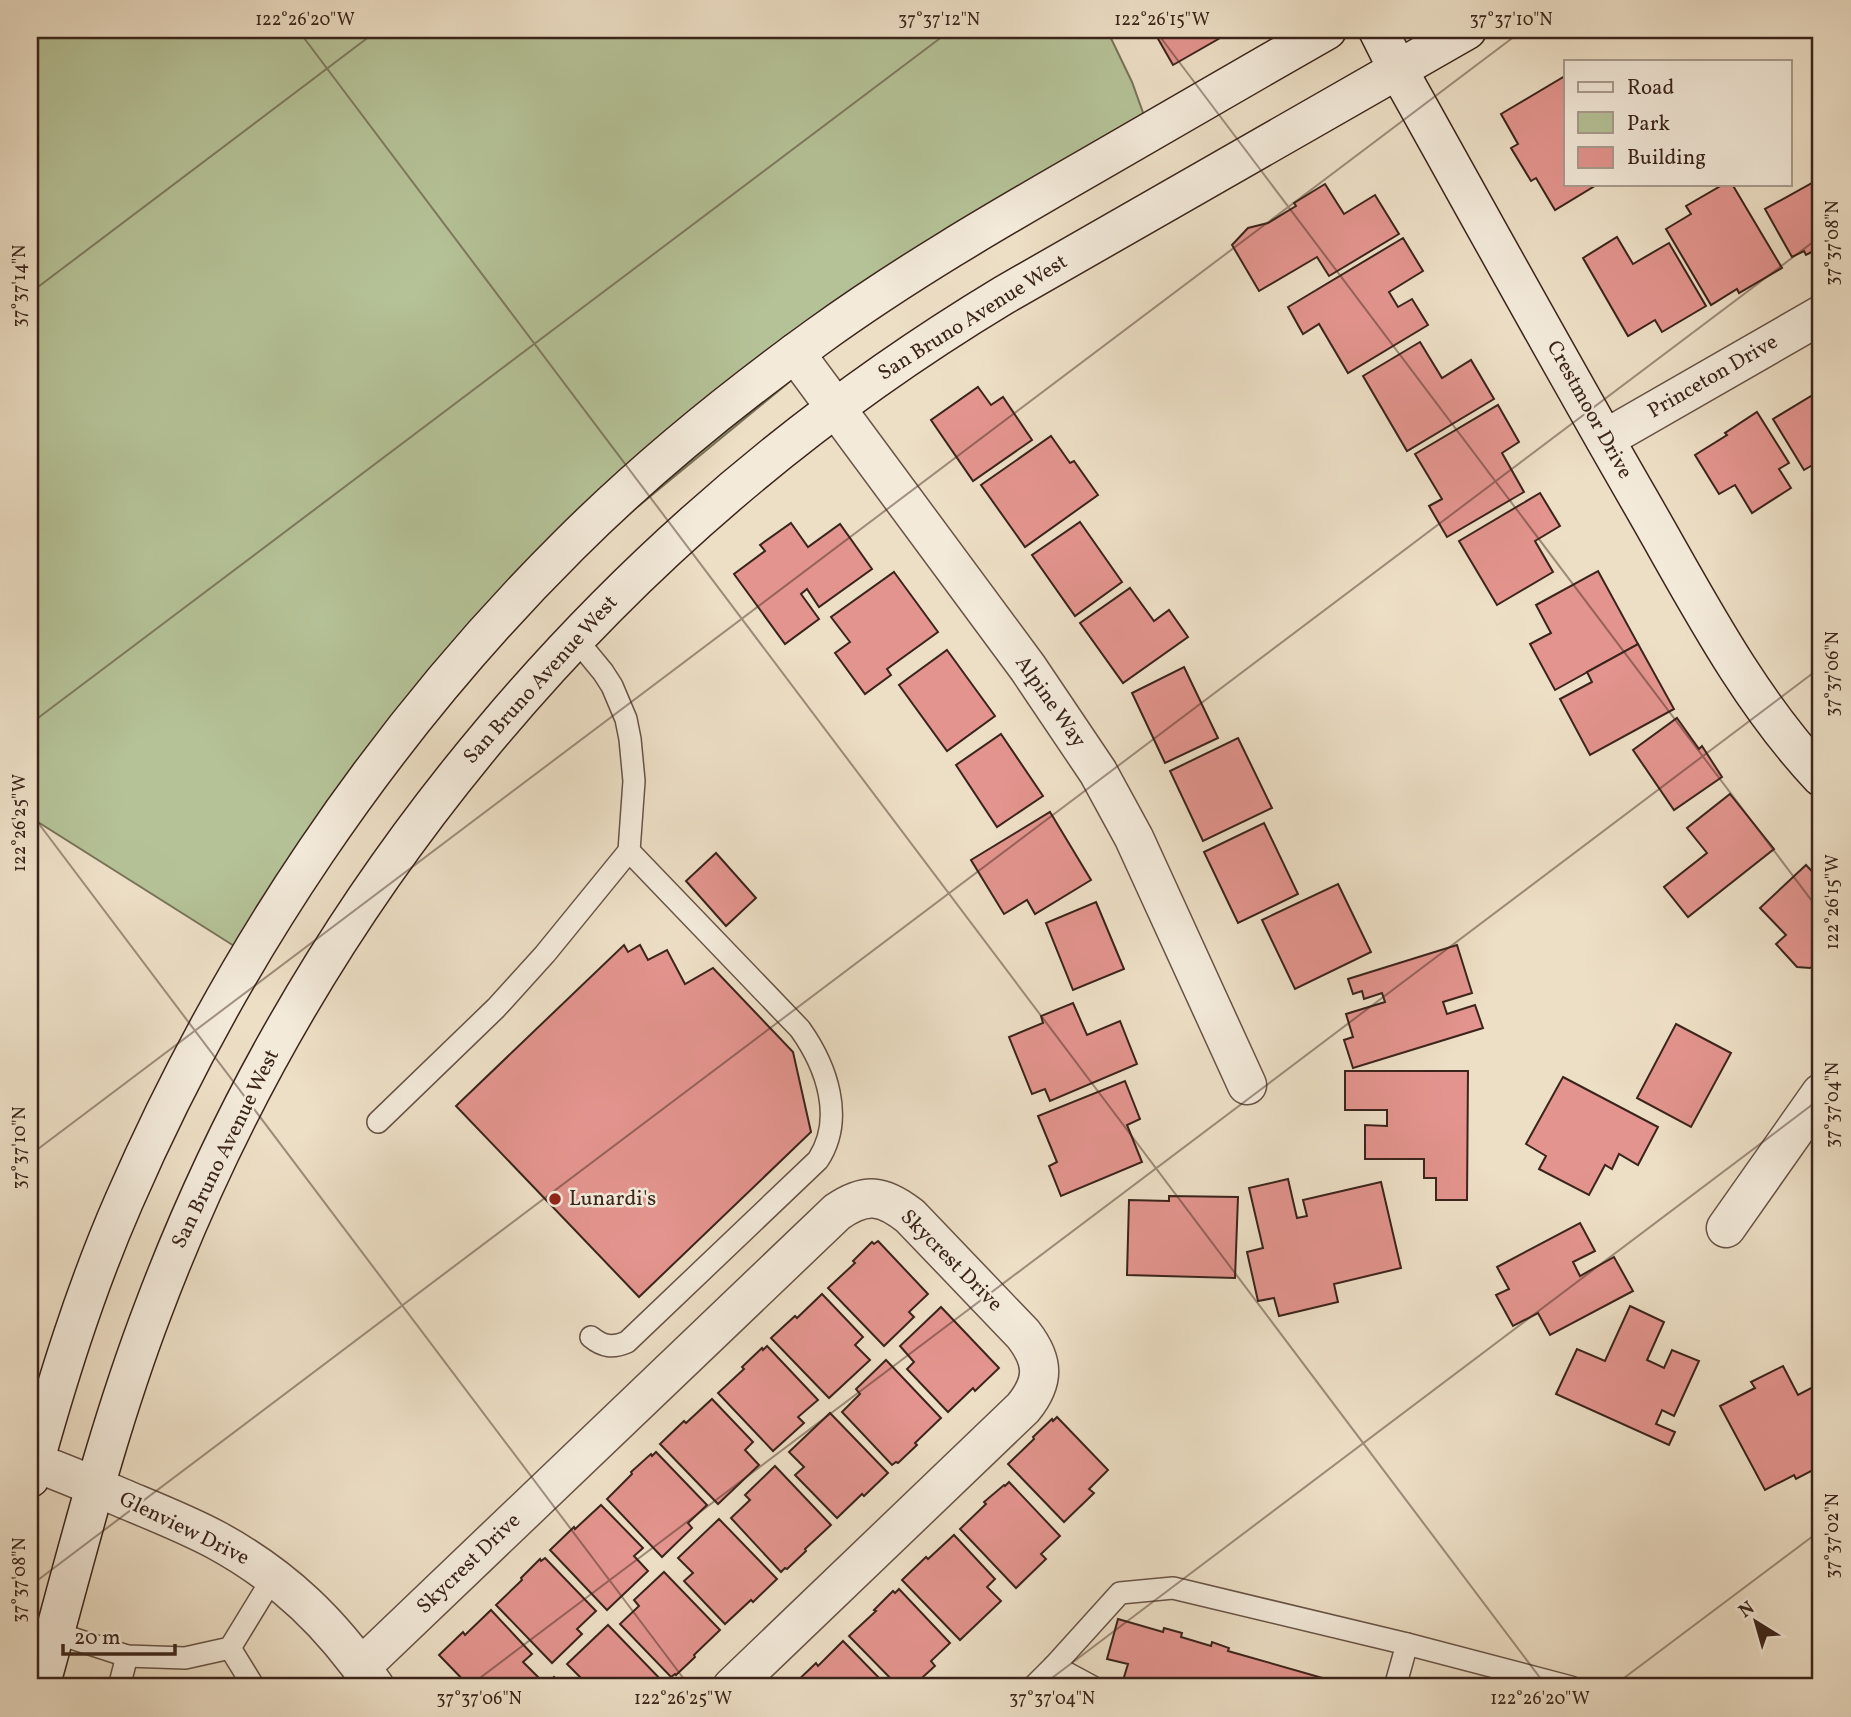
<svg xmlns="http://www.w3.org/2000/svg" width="1851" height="1717" font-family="Vollkorn,serif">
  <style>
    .green { fill: #b5c297; stroke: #787359; stroke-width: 2 }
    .building { fill: #e3948e; stroke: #3b241b; stroke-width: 2 }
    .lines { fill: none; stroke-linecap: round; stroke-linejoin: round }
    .lane-casing { stroke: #685346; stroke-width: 24 }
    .street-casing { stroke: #685346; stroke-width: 41 }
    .secondary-casing { stroke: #3b241b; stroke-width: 41 }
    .lane { stroke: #f3eada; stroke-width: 21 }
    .street { stroke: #f3eada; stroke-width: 38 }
    .secondary { stroke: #f3eada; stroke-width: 38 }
    .ticks { fill: none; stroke: #3b241b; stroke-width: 2; stroke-opacity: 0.45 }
    .poi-dot { fill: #8f2418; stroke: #f3eada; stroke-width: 2.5 }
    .labels { text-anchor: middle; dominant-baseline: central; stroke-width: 5; stroke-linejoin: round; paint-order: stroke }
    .street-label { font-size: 21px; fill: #3b241b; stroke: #f3eada }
    .poi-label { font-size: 21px; fill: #3b241b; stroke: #f3eada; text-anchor: start }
    .neatline { fill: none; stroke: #3b241b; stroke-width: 2.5 }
    .ticks-label { font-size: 18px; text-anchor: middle; fill: #3b241b }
  </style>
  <rect width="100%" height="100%" fill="#eddfc6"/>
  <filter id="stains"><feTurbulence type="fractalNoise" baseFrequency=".00286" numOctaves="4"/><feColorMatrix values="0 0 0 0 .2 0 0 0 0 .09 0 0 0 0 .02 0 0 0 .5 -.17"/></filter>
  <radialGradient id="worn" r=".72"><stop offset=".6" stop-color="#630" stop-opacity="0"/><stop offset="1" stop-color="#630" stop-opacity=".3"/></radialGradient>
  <path class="green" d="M30 30H1107L1132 82 1150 132 957 244 489 629 250 956 30 817Z"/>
  <g class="building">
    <path d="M1153 30H1234L1173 65Z"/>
    <path d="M1565 76 1566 184H1598L1555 210 1536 178 1531 181 1511 148 1518 144 1501 114Z"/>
    <path d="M1821 178V247L1806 255 1804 251 1792 257 1765 209Z"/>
    <path d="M1325 184 1344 214 1375 195 1399 234 1329 276 1317 257 1259 291 1232 245 1248 228 1268 223 1296 206 1294 203Z"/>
    <path d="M1724 184H1732L1782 268 1739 293 1737 289 1711 305 1666 229 1691 214 1686 206Z"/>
    <path d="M1617 237 1633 264 1669 243 1706 306 1662 332 1655 320 1628 336 1583 258Z"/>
    <path d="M1403 238 1423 271 1389 292 1398 307 1412 299 1428 325 1348 373 1319 324 1303 334 1288 307Z"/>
    <path d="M1420 342 1442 378 1471 360 1494 399 1407 451 1363 376Z"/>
    <path d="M978 387 991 405 1003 397 1032 440 973 481 931 420Z"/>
    <path d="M1821 390V460L1804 470 1773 419Z"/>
    <path d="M1498 405 1519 442 1502 453 1524 492 1447 537 1429 506 1442 499 1415 454Z"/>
    <path d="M1757 412 1789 463 1779 469 1791 488 1752 513 1735 485 1719 494 1695 455 1727 435 1725 433Z"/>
    <path d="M1051 436 1070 463 1074 461 1098 495 1025 547 981 485Z"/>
    <path d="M1540 493 1560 526 1535 541 1553 572 1497 605 1459 541Z"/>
    <path d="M1080 522 1122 582 1075 616 1032 555Z"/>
    <path d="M791 523 808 547 840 524 872 569 819 607 807 589 801 594 819 619 785 644 734 574 765 551 760 545Z"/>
    <path d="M1598 571 1638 644 1555 690 1530 644 1551 633 1536 605Z"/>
    <path d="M894 572 938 632 887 669 891 675 865 694 835 653 850 642 831 617Z"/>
    <path d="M1130 588 1154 621 1169 610 1188 637 1123 683 1080 623Z"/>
    <path d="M1638 644 1674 709 1590 755 1560 699 1592 682 1587 672Z"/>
    <path d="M947 650 995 716 947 751 899 685Z"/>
    <path d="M1184 667 1218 738 1165 763 1132 693Z"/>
    <path d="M1677 718 1699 749 1702 746 1722 777 1674 810 1633 750Z"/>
    <path d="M1001 734 1043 796 997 827 956 765Z"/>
    <path d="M1238 738 1272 808 1203 841 1170 771Z"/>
    <path d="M1730 794 1774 849 1688 917 1664 887 1707 853 1687 828Z"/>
    <path d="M1050 812 1091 880 1035 914 1027 900 1004 914 971 860Z"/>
    <path d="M1264 823 1298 894 1238 923 1204 852Z"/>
    <path d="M716 853 756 898 726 926 686 881Z"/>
    <path d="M1806 865 1821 881V967L1817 970 1813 966 1810 968 1797 967 1776 944 1786 935 1760 908Z"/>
    <path d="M1338 884 1371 952 1295 989 1262 920Z"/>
    <path d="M1096 902 1124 969 1073 990 1046 923Z"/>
    <path d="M624 945 628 952 640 945 648 960 667 950 685 984 713 968 793 1052 811 1132 639 1297 456 1106Z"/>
    <path d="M1457 945 1472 993 1443 1002 1447 1014 1475 1005 1483 1028 1353 1068 1344 1040 1353 1037 1346 1014 1385 1002 1382 993 1364 999 1362 991 1353 994 1348 979Z"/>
    <path d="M1073 1003 1087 1035 1120 1021 1137 1064 1050 1101 1045 1089 1032 1094 1009 1037 1043 1023 1041 1016Z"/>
    <path d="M1676 1024 1731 1053 1691 1127 1637 1098Z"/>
    <path d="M1345 1071H1468L1467 1200H1436V1178H1424V1159H1365V1125L1387 1126V1110H1345Z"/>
    <path d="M1563 1077 1658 1127 1638 1165 1619 1154 1612 1169 1605 1165 1589 1195 1539 1169 1546 1156 1526 1144Z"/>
    <path d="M1125 1081 1140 1119 1127 1125 1142 1162 1061 1196 1049 1166 1057 1162 1038 1116Z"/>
    <path d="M1288 1179 1297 1218 1307 1216 1303 1200 1381 1182 1401 1268 1334 1284 1338 1302 1279 1316 1274 1298 1258 1301 1247 1252 1263 1248 1249 1188Z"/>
    <path d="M1169 1196 1238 1197 1235 1278 1127 1275 1129 1200 1169 1201Z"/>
    <path d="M1580 1223 1595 1251 1573 1262 1580 1276 1614 1257 1633 1291 1550 1335 1538 1313 1513 1326 1496 1295 1509 1289 1497 1267Z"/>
    <path d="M878 1241 928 1294 909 1312 914 1317 884 1346 828 1288 855 1263 853 1261 872 1242 874 1244Z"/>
    <path d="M822 1294 863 1337 855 1345 870 1360 829 1398 771 1338 795 1316 797 1318Z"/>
    <path d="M1630 1306 1664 1322 1647 1360 1664 1368 1672 1350 1699 1361 1674 1416 1662 1410 1656 1424 1675 1432 1669 1445 1556 1394 1577 1349 1605 1361Z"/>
    <path d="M941 1307 999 1368 975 1391 973 1388 948 1412 907 1369 914 1362 900 1346Z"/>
    <path d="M767 1346 818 1400 798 1417 804 1423 773 1451 718 1393 744 1369 742 1367 762 1348 763 1350Z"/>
    <path d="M886 1360 941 1418 915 1443 917 1445 898 1463 896 1462 892 1465 842 1412 860 1394 856 1389Z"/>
    <path d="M1783 1366 1798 1395 1821 1383V1466L1796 1479 1794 1475 1765 1490 1720 1406 1755 1388 1751 1382Z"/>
    <path d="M712 1399 753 1442 745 1450 759 1465 718 1504 660 1444 684 1421 686 1423Z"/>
    <path d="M830 1413 888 1473 864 1496 862 1494 837 1518 795 1475 804 1467 789 1452Z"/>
    <path d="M1057 1417 1108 1470 1089 1489 1094 1493 1064 1522 1008 1464 1034 1439 1033 1437 1052 1419 1053 1421Z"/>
    <path d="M656 1452 707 1505 688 1523 692 1528 662 1557 607 1499 632 1474 631 1472 651 1454 652 1456Z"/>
    <path d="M775 1466 831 1525 805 1549 806 1551 787 1569 785 1568 781 1572 731 1518 750 1500 745 1495Z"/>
    <path d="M1009 1482 1060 1536 1041 1554 1046 1559 1016 1588 960 1529 986 1504 984 1502 1004 1485 1005 1486Z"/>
    <path d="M601 1505 643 1548 634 1556 648 1571 607 1610 550 1550 574 1527 575 1529Z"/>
    <path d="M719 1519 777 1579 753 1602 751 1600 725 1624 684 1581 693 1573 678 1558Z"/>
    <path d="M954 1535 995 1579 987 1587 1001 1601 960 1640 902 1580 926 1557 928 1559Z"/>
    <path d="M545 1558 596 1611 577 1629 582 1634 552 1663 496 1605 522 1580 521 1578 540 1559 541 1561Z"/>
    <path d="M664 1572 720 1630 694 1655 695 1657 676 1675 675 1674 671 1677 620 1624 639 1606 634 1600Z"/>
    <path d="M899 1589 950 1643 931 1661 935 1666 912 1687H899L849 1636 876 1611 874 1610 893 1591 895 1593Z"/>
    <path d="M491 1610 532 1654 523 1662 538 1677 526 1687H470L439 1655 463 1632 465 1635Z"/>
    <path d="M1118 1619 1163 1632 1164 1628 1182 1633 1181 1637 1211 1646 1212 1642 1229 1648 1228 1651 1347 1685 1349 1680 1366 1686 1121 1687 1128 1664 1107 1659Z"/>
    <path d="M608 1625 666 1685 664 1687H574L582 1679 567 1664Z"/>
    <path d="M843 1641 885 1684 882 1687 792 1686 816 1663 818 1666Z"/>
    <path d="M554 1677 563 1687H544Z"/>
  </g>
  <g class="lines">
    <defs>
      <g id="lane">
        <path d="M378 1122 496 1008 545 954 629 851 634 781 630 739 626 719 612 686 603 672 575 638"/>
        <path d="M591 1337C603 1347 613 1348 627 1342L818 1160C845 1119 827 1067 800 1029L629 851"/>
        <path d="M56 1633 127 1656 185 1658 230 1648 274 1576"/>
        <path d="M230 1648 254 1687"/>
        <path d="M1054 1666 1093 1687"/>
        <path d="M119 1687 127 1656"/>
        <path d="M1033 1687 1054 1666 1120 1593 1173 1588 1407 1644 1571 1687"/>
        <path d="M1395 1687 1407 1644"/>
      </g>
      <g id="street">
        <path d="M795 353 1028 668 1098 772 1134 838 1247 1085"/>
        <path d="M1605 439 1821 315"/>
        <path d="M1726 1228 1821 1093"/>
        <path d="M30 1461C63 1472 96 1487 129 1501 158 1513 188 1525 216 1540 284 1577 332 1624 375 1687"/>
        <path d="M361 1667 837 1212C866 1192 883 1195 910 1216L1023 1334C1044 1361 1045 1381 1023 1408L732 1687"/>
      </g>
      <g id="secondary">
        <path d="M1378 30 1398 70C1478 213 1557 357 1639 499 1694 594 1745 696 1821 777"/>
        <path d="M30 1478C56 1384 85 1290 124 1201 230 957 381 732 569 545 645 469 730 400 817 337 904 274 997 220 1091 166 1169 121 1248 75 1327 30"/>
        <path d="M40 1687C75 1561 106 1433 153 1310 313 885 616 529 1004 295L1467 30"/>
      </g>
    </defs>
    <use href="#lane" class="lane-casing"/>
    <use href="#street" class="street-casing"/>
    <use href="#secondary" class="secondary-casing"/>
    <use href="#lane" class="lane"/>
    <use href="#street" class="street"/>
    <use href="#secondary" class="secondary"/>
  </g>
  <path class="ticks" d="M298 30 1547 1687M1155 30 1821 913M30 293 378 30M30 724 951 30M30 812 690 1687M30 1155 1523 30M30 1586 1821 236M468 1687 1821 667M1040 1687 1821 1098M1612 1687 1821 1530"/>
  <circle class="poi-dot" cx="555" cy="1199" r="7"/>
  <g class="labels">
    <g class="street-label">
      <text transform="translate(973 318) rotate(-32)">San Bruno Avenue West</text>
      <text transform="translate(1713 377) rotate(-30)">Princeton Drive</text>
      <text transform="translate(1589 410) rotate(61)">Crestmoor Drive</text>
      <text transform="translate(541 680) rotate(-48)">San Bruno Avenue West</text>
      <text transform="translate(1050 702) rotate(55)">Alpine Way</text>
      <text transform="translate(226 1149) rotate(-64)">San Bruno Avenue West</text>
      <text transform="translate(951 1261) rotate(45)">Skycrest Drive</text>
      <text transform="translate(184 1529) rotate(26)">Glenview Drive</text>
      <text transform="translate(469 1564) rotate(-44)">Skycrest Drive</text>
    </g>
    <g class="poi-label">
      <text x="569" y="1199">Lunardi's</text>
    </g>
  </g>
  <rect width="1851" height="1717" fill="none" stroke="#eddfc6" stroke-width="77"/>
  <rect x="1564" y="60" width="228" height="126" fill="#f3eada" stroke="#a99b8e" stroke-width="2"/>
  <rect x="1578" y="82" width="35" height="10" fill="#f3eada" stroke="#a99b8e" stroke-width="2"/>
  <text x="1627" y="94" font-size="21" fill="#3b241b">Road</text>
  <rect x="1578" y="112" width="35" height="21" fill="#b5c297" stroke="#a99b8e" stroke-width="2"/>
  <text x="1627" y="130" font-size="21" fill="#3b241b">Park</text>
  <rect x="1578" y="147" width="35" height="21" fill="#e3948e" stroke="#a99b8e" stroke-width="2"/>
  <text x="1627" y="164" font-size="21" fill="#3b241b">Building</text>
  <g transform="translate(1756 1622) rotate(323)" stroke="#f3eada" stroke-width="5" paint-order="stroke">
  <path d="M0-5L12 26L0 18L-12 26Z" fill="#3b241b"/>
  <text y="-10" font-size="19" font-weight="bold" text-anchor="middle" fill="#3b241b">N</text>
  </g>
  <path d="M63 1644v10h112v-10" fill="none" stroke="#3b241b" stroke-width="3.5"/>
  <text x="74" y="1644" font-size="21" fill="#3b241b" stroke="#f3eada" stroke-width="5" paint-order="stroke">20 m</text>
  <rect x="38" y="38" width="1774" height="1640" class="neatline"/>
  <g class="ticks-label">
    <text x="305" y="25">122°26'20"W</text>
    <text x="939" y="25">37°37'12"N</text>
    <text x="1162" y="25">122°26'15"W</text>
    <text x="1511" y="25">37°37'10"N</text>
    <text transform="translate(1832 243) rotate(-90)" y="6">37°37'08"N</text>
    <text transform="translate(19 286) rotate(-90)" y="6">37°37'14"N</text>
    <text transform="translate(1832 674) rotate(-90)" y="6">37°37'06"N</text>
    <text transform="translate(19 823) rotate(-90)" y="6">122°26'25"W</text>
    <text transform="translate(1832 902) rotate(-90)" y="6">122°26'15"W</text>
    <text transform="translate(1832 1105) rotate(-90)" y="6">37°37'04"N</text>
    <text transform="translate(19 1148) rotate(-90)" y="6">37°37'10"N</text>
    <text transform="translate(1832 1536) rotate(-90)" y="6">37°37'02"N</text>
    <text transform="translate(19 1580) rotate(-90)" y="6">37°37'08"N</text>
    <text x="479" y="1704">37°37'06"N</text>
    <text x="683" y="1704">122°26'25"W</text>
    <text x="1052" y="1704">37°37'04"N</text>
    <text x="1540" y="1704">122°26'20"W</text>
  </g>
  <rect width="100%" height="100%" filter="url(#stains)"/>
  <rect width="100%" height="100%" fill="url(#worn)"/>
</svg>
